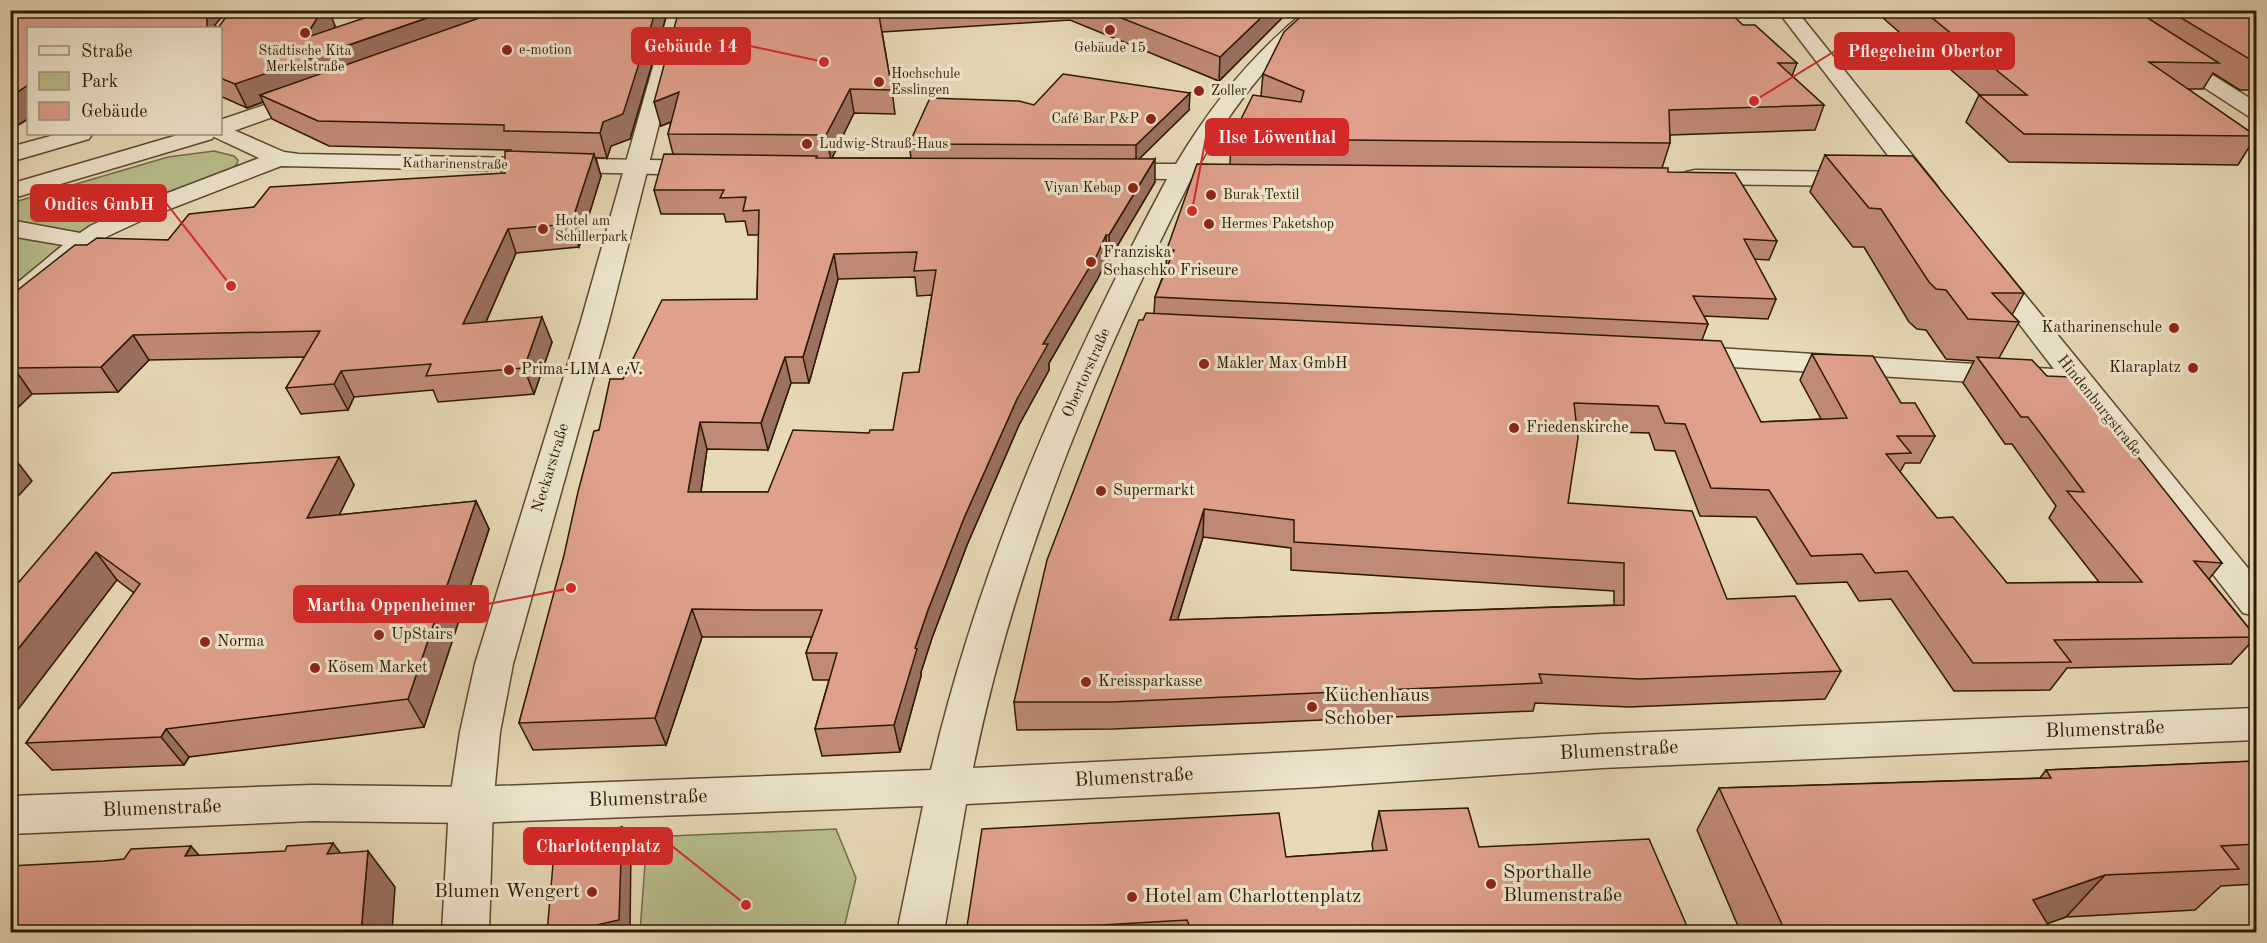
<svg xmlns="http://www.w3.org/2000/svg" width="2267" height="943" font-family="'Old Standard TT',serif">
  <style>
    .green { fill: #b8bf8d; stroke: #726c47; stroke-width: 1.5 }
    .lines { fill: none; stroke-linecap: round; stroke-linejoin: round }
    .minor-casing { stroke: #5c482e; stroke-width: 3 }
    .tertiary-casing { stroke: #5c482e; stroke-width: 3 }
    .minor { fill: #efe6d0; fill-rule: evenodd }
    .tertiary { fill: #efe6d0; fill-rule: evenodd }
    .wall { fill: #c08a78; stroke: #2d1801; stroke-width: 1.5; fill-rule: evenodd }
    .shaded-wall { fill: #9c7062; stroke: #2d1801; stroke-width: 1.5 }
    .building { fill: #dfa08c; stroke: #2d1801; stroke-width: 1.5; fill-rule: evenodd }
    .poi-dot { fill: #8f2418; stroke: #efe6d0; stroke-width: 2 }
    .labels { text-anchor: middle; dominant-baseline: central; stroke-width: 6; stroke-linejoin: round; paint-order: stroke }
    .far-poi-label { font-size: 14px; fill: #2d1801; stroke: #efe6d0; text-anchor: start }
    .far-street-label { font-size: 14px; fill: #2d1801; stroke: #efe6d0 }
    .poi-label { font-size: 16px; fill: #2d1801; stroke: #efe6d0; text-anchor: start }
    .street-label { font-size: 16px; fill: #2d1801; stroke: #efe6d0 }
    .near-poi-label { font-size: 20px; fill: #2d1801; stroke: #efe6d0; text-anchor: start }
    .near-street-label { font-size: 20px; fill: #2d1801; stroke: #efe6d0 }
    .leader { fill: none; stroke: #d62828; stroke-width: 2 }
    .callout-dot { fill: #d62828; stroke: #efe6d0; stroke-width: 2 }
    .callout { fill: #d62828; stroke: #d62828; stroke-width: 2 }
    .callout-label { font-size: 18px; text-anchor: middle; font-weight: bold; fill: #fff }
  </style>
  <rect width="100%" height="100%" fill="#e7d9b7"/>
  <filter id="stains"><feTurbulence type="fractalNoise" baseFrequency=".00333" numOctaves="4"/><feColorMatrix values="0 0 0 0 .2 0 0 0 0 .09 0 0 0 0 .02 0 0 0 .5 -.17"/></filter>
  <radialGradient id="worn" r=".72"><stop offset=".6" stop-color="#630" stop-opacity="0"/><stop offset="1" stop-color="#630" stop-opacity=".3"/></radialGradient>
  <g class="green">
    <path d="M214 151 234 156 238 160 237 164 231 169 131 209 11 292V203L168 157Z"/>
    <path d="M836 829 856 878 843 932H640L647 837Z"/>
  </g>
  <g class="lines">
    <defs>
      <g id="minor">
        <path d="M1307 10H1328C1317 26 1297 36 1284 50 1250 85 1223 123 1199 165L1246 167 1250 172 1246 177 1238 179H1191C1096 366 1015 561 973 768L1316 751 1602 734 2256 708V740L1602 768 1316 787 966 804 944 932H897L923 806 471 823 312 821 10 834V796L312 785 471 787 931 770C980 561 1067 366 1167 179L1110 178 1102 176 1098 171 1102 166 1110 164H1176C1211 105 1252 54 1307 10Z"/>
        <path d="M1777 10H1796L1937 186 1940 191 1937 196 1928 198 1919 196Z"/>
        <path d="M2085 10H2108L2256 102V117L2248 116Z"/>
        <path d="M220 124 284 152 299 154 704 161 712 163 716 168 712 173 704 175 281 166 149 217 108 236 70 265 20 310 10 312V289L63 245 10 236V220L80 233 90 226 131 207 259 158 212 136 210 134H220Z"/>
        <path d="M58 134H92L89 139 10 162V147Z"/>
        <path d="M1695 170 1859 172 1868 174 1871 179 1868 184 1859 186 1695 184 1686 182 1683 177 1686 172Z"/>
        <path d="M1990 261 1999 263 2256 578V616L2243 613 2069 388 1685 364 1675 361 1670 355 1675 349 1685 346 2054 369 1977 269 1981 263Z"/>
      </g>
      <g id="tertiary">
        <path d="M669 10H688L609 321 513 664 500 732 493 805 489 932H442L449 805 460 732 475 664 581 321Z"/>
        <path d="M309 90 317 91 320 96 317 101 228 133 215 134 212 139 10 199V184L181 134H220V120Z"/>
      </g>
    </defs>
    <use href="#minor" class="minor-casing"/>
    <use href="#tertiary" class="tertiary-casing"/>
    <use href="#minor" class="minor"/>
    <use href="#tertiary" class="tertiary"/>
  </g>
  <g class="wall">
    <path d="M10 10 215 25 217 28 335 26 333 29 388 10H668L630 139 611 146 607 158H596L601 176 579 247 516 253 486 322 552 342 534 394 438 402 433 390 354 397 348 410 301 414 286 388 305 357 149 360 118 392 32 394 10 415V296L87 245 168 240 254 207 505 173 511 152V150L329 146 272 119 263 102 247 108 220 96V28H28V119L10 130Z"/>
    <path d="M679 10H1290L1219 81 1070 20 882 32 892 90 895 114 854 113 832 158H911L909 144 1034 105 1189 110 1139 159 1155 182 1109 260H1107L1097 280 1049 363V370L1019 425 967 545 932 638 921 672V676L900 752 822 756 815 729 829 680H813L806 653 812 637H702L666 745 533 750 519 723 599 430 623 379 757 299 759 235H748L745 221 726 222 724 214H661L654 190 673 154 668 134 671 122 661 126ZM915 277 917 296 932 295 919 372 893 430 869 433 768 492H701L707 449 768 450 791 383H809L838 279Z"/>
    <path d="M1874 10H2256V92L2252 90H2240L2213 73 2203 89H2188L2256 136 2238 165 2009 162 1966 122 1979 95H1980L1915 39H1907Z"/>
    <path d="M1646 12 1743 25 1797 63 1792 76 1824 105 1815 130 1670 135V143L1662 168 1777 241 1769 260 1754 259 1776 299 1768 319 1704 316 1708 324 1702 340 1761 422 1821 419 1800 380 1812 354 1901 403 1935 436 1920 463H1905L1900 472 1937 518 2007 583 2099 582 2049 518 2056 506 2012 444H2005L1963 383 1974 361 1946 359 1926 330 1917 329 1909 322 1864 247H1853L1810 192 1825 155 2024 293 2012 315 2019 322 1999 358 2047 376 2107 424 2222 563 2209 579 2256 637 2231 664 2067 668 2050 690 1954 691 1891 599 1859 601 1847 582 1797 584 1756 517 1700 516 1675 451 1655 450 1649 433 1577 431 1568 503 1727 599 1841 671 1825 699 1629 707 1535 703 1533 711 1113 729 1017 730 1014 702 1143 320 1154 313 1155 297 1166 268 1167 249 1230 164 1231 139 1261 96 1263 74ZM1203 537 1291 548V570L1614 591V605L1177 620Z"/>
    <path d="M339 457 354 485 339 515 476 501 489 529 424 727 189 757 184 765 52 770 26 743 134 593 117 580 19 582Z"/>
    <path d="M2256 761V884L2221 886 2195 910 2066 917 2047 923 2053 933H1741L1697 830 1719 788 2040 778 2046 770Z"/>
    <path d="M1379 811 1479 847 1690 933H966L1286 857 1373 851 1372 844Z"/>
  </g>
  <g class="shaded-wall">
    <path d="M199 10H228L215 25 217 28H207Z"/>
    <path d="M322 10H329L335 26 318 56 450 10H520L260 95 263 102 247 108 235 84 305 38Z"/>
    <path d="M656 10H668L630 139 611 146 607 158 600 133 603 122Z"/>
    <path d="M1269 10H1290L1219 81 1220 57Z"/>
    <path d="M28 85V119L10 130V97Z"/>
    <path d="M850 89 854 113 831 160 826 135Z"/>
    <path d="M679 92 685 116 661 126 654 102Z"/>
    <path d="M1190 93 1189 110 1136 162V145Z"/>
    <path d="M594 154 601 176 579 247 571 224Z"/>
    <path d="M1155 159V182L1109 260V235Z"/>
    <path d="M508 229 516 253 474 349 463 324Z"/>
    <path d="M1106 235 1107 260 1097 280 1049 363V370L1019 425 967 545 932 638 921 672V676L900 752 894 725 915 648 928 610 964 518 1017 399 1043 344Z"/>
    <path d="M834 254 838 279 809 383 803 357Z"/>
    <path d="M542 317 552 342 534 394 524 368Z"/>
    <path d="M133 335 149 360 118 392 101 367Z"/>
    <path d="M785 357 791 383 768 450 761 423Z"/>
    <path d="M14 368 32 394 10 415V372Z"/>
    <path d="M341 371 354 397 348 410 334 384Z"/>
    <path d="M700 422 707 449 697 518 688 492Z"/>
    <path d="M12 455 32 481 10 505V457Z"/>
    <path d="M339 457 354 485 324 546 307 518Z"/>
    <path d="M476 501 489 529 424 727 408 699Z"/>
    <path d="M1204 509 1203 537 1169 648 1170 620Z"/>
    <path d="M96 552 117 580 10 720V659Z"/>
    <path d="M692 609 702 637 666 745 655 718Z"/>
    <path d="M166 729 189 757 184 765 161 737Z"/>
    <path d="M622 827 631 847 630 933H561Z"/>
    <path d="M333 843 360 879 327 854Z"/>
    <path d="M191 846 223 883 185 856Z"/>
    <path d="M368 851 395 887 392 933H361Z"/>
    <path d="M2105 875 2066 917 2021 933 2033 900Z"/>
  </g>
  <g class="building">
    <path d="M10 10H207V28H28V85L10 97Z"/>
    <path d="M231 10H322L305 38 388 10H450L235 84 220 78V28H214H218Z"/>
    <path d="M502 10H656L623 114 603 122 600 133 504 131V125L318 121 260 95Z"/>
    <path d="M679 10H878L892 90 850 89 826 135 668 134 679 92 654 102Z"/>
    <path d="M1101 10H1269L1220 57Z"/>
    <path d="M1308 10H1644L1646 12 1728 11 1743 25H1755L1797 63H1778L1824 105 1669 110 1670 143 1231 139 1253 95 1301 102 1304 91 1263 74 1284 32Z"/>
    <path d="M1914 10H2135L2219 63 2149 62 2256 136 2024 134 1979 95H2027L1926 13H1917Z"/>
    <path d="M2168 10H2256V63Z"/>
    <path d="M1063 74 1190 93 1136 145 909 144 930 98 1019 101 1034 105Z"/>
    <path d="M505 151 594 154 571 224 508 229 463 324 542 317 524 368 426 376 431 364 341 371 334 384 286 388 320 331 133 335 101 367 14 368 10 372V296L75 245H87L97 238 168 240 189 214 254 207 270 187 505 173Z"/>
    <path d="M664 154 817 156 816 158 1155 159 1109 235H1106L1097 255 1043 344H1048L1017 399 964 518 928 610 915 648 917 649 894 725 815 729 837 653H806L822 610H760L692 609 655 718 519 723 564 555 578 492 594 431 599 430 610 379H623L662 300 757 299 759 210 743 211 746 197 720 198 724 190H654ZM917 252 914 271 936 270 919 372 903 373 893 430H870L869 433 793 430 768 492H688L700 422 761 423 785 357H803L834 254Z"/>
    <path d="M1825 155 1913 156 2024 293H1992L2019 322 1968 319 1946 290 1936 289 1929 282 1881 209 1869 208Z"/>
    <path d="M1197 164 1668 168V172L1735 173 1777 241 1744 239 1776 299 1693 296 1708 324 1155 297 1174 250 1167 249Z"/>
    <path d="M1146 313 1721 341 1761 422 1847 418 1812 354 1873 356 1901 403H1915L1935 436H1897L1911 453 1886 454 1937 518 1953 517 2007 583 2142 582 2067 491 2084 492 2028 417H2021L1977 357 2032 360 2047 376 2070 377 2107 424H2112L2222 563 2194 561 2256 637 2054 640 2071 662 1973 663 1907 571 1875 573 1862 554 1811 556 1769 490 1711 488 1685 424 1665 423 1658 406 1574 403 1578 438 1568 503 1692 511 1727 599 1795 596 1841 671 1640 679 1539 674 1542 683 1112 702H1014L1047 560 1139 320H1143ZM1204 509 1294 520V542L1624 563V605L1170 620Z"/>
    <path d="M339 457 307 518 476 501 408 699 166 729 161 737 26 743 140 584 96 552 10 659V583L19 582 112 473Z"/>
    <path d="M2256 761V844L2221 846 2239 869 2105 875 2033 900 2053 933H1786L1719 788 2051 778 2046 770Z"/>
    <path d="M1468 808 1479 847 1649 839 1690 933H1192L1187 920 1085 926V933H966L982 829 1279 813 1286 857 1387 850 1379 811Z"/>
    <path d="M622 827 619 920 561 933H547L555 841Z"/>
    <path d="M333 843 327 854 368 851 361 933H10V866L104 861 124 859 131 849 191 846 185 856 285 851 287 846Z"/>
  </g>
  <g class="poi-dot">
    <circle cx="1110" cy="30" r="6"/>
    <circle cx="305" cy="33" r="6"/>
    <circle cx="507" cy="50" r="6"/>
    <circle cx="879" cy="82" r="6"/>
    <circle cx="1199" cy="91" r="6"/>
    <circle cx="1151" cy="119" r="6"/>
    <circle cx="807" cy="144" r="6"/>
    <circle cx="1133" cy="188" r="6"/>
    <circle cx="1211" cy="195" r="6"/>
    <circle cx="1209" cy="224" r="6"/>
    <circle cx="543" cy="229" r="6"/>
    <circle cx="1091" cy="262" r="6"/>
    <circle cx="2174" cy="328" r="6"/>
    <circle cx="1204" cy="364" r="6"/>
    <circle cx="2193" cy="368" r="6"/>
    <circle cx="509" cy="370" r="6"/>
    <circle cx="1514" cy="428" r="6"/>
    <circle cx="1101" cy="491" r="6"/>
    <circle cx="379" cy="635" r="6"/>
    <circle cx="205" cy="642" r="6"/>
    <circle cx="315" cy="668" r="6"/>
    <circle cx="1086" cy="682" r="6"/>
    <circle cx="1312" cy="707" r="6"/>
    <circle cx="1491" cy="884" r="6"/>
    <circle cx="592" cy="892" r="6"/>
    <circle cx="1132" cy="897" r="6"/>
  </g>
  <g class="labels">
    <g class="far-poi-label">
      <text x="1110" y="48" text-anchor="middle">Gebäude 15</text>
      <text x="519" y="50">e-motion</text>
      <text x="305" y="51" text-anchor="middle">Städtische Kita<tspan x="305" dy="16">Merkelstraße</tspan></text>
      <text x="891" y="74">Hochschule<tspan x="891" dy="16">Esslingen</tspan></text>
      <text x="1211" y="91">Zoller</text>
      <text x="1139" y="119" text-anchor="end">Café Bar P&amp;P</text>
      <text x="819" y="144">Ludwig-Strauß-Haus</text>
      <text x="1121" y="188" text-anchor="end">Viyan Kebap</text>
      <text x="1223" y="195">Burak Textil</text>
      <text x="555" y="221">Hotel am<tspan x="555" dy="16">Schillerpark</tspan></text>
      <text x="1221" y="224">Hermes Paketshop</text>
    </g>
    <g class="far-street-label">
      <text transform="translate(455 164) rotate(1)">Katharinenstraße</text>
    </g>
    <g class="poi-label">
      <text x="1103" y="253">Franziska<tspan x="1103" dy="18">Schaschko Friseure</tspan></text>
      <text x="2162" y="328" text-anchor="end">Katharinenschule</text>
      <text x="1216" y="364">Makler Max GmbH</text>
      <text x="2181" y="368" text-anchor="end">Klaraplatz</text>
      <text x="521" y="370">Prima-LIMA e.V.</text>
      <text x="1526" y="428">Friedenskirche</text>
      <text x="1113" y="491">Supermarkt</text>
      <text x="391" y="635">UpStairs</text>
      <text x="217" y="642">Norma</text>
      <text x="327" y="668">Kösem Market</text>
      <text x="1098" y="682">Kreissparkasse</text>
    </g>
    <g class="street-label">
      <text transform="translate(1087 373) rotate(-66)">Obertorstraße</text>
      <text transform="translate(2099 406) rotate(51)">Hindenburgstraße</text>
      <text transform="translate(551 468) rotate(-73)">Neckarstraße</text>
    </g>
    <g class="near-poi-label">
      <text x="1324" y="696">Küchenhaus<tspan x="1324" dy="23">Schober</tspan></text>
      <text x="1503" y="873">Sporthalle<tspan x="1503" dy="23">Blumenstraße</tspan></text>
      <text x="580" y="892" text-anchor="end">Blumen Wengert</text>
      <text x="1144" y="897">Hotel am Charlottenplatz</text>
    </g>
    <g class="near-street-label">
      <text transform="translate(2105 730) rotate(-2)">Blumenstraße</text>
      <text transform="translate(1619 751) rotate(-3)">Blumenstraße</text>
      <text transform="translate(1134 778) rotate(-3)">Blumenstraße</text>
      <text transform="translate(648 799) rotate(-2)">Blumenstraße</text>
      <text transform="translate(162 809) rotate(-2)">Blumenstraße</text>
    </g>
  </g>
  <path class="leader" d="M824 62L750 46M1754 101L1835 51M1192 211L1206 137M231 286L166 203M571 588L488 604M746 905L672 846"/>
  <g class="callout-dot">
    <circle cx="824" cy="62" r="6"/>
    <circle cx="1754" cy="101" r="6"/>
    <circle cx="1192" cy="211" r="6"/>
    <circle cx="231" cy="286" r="6"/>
    <circle cx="571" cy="588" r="6"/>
    <circle cx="746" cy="905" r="6"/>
  </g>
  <g class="callout">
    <rect x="632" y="28" width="118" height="36" rx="6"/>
    <rect x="1835" y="33" width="179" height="36" rx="6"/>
    <rect x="1206" y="119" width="142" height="36" rx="6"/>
    <rect x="31" y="185" width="135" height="36" rx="6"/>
    <rect x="294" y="586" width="194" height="36" rx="6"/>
    <rect x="524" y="828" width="148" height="36" rx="6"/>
  </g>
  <g class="callout-label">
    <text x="691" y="52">Gebäude 14</text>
    <text x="1925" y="57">Pflegeheim Obertor</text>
    <text x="1277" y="143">Ilse Löwenthal</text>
    <text x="99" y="210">Ondics GmbH</text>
    <text x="391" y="611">Martha Oppenheimer</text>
    <text x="598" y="852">Charlottenplatz</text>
  </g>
  <rect width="2267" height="943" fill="none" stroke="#e7d9b7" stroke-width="36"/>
  <rect x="12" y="12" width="2243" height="919" fill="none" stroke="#2d1801" stroke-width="3"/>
  <rect x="18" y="18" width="2231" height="907" fill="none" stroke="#2d1801" stroke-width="1.5"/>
  <rect x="27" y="27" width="195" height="108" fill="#efe6d0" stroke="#a1947d" stroke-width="1.5"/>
  <rect x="39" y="46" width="30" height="9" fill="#efe6d0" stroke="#a1947d" stroke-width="1.5"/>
  <text x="81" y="57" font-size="18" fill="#2d1801">Straße</text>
  <rect x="39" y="72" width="30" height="18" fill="#b8bf8d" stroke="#a1947d" stroke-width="1.5"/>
  <text x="81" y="87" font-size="18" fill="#2d1801">Park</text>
  <rect x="39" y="102" width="30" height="18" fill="#dfa08c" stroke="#a1947d" stroke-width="1.5"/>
  <text x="81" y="117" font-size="18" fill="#2d1801">Gebäude</text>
  <rect width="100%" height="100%" filter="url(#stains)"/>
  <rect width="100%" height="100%" fill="url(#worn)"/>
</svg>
